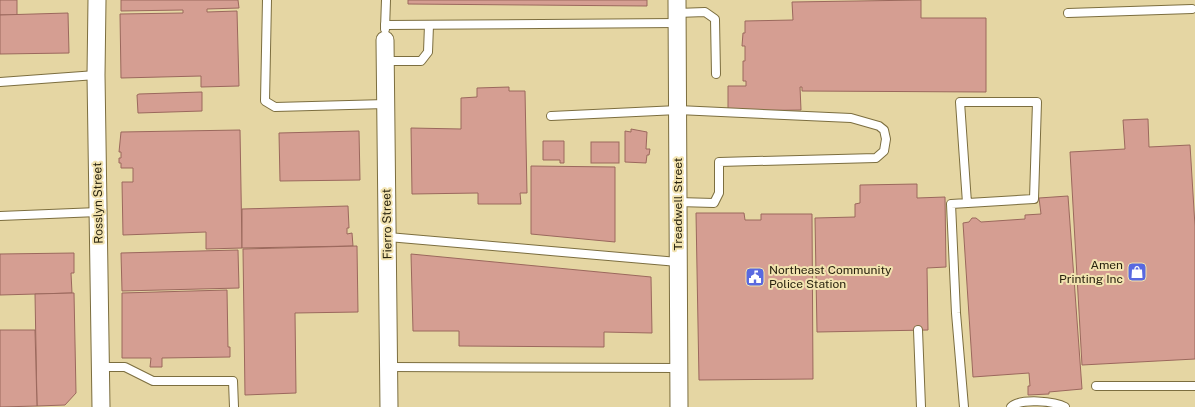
<svg xmlns="http://www.w3.org/2000/svg" width="1195" height="407" font-family="'Public Sans',sans-serif">
  <style>
    .building { fill: #d59e92; stroke: #9b685d }
    .lines { fill: none; stroke-linecap: round; stroke-linejoin: round }
    .service-casing { stroke: #7c6e3f; stroke-width: 10 }
    .minor-casing { stroke: #7c6e3f; stroke-width: 19 }
    .service { stroke: #fff; stroke-width: 8 }
    .minor { stroke: #fff; stroke-width: 17 }
    .labels { text-anchor: middle; dominant-baseline: central; stroke-width: 4; stroke-linejoin: round; paint-order: stroke }
    .street-label { font-size: 12px; fill: #29230f; stroke: #f2e3b0 }
    .poi-label { font-size: 12px; fill: #29230f; stroke: #f2e3b0; text-anchor: end }
  </style>
  <rect width="100%" height="100%" fill="#e5d6a3"/>
  <g class="building">
    <rect x="0" y="0" width="17" height="15"/>
    <path d="M121 0H238L239 8 207 9V12L237 11 239 86 201 87V76L121 78 120 14 183 13V10L121 11Z"/>
    <path d="M408 0H647V6L408 4Z"/>
    <path d="M921 0V18H986V92L802 91V87H800L801 110 728 111V86H746V81H743V61H745V46H742L743 33H745V21L793 20 792 2Z"/>
    <path d="M68 13 69 53 0 54V15Z"/>
    <path d="M509 87V91H525L527 193H520L521 204H478V193L412 194 411 128 461 129V98L477 97V88Z"/>
    <path d="M202 92V111L138 113 137 95 139 94Z"/>
    <path d="M1148 119 1149 147 1190 145 1195 226V359L1082 365 1070 152 1125 149 1123 120Z"/>
    <path d="M631 129 647 132 646 149H650L649 155H647L646 163 625 162V131L631 132Z"/>
    <path d="M240 130 242 248 206 249V232L123 235 122 182H133V168H121V163H119V158H121V152H119L121 132Z"/>
    <path d="M359 131 360 180 280 181 279 133Z"/>
    <path d="M543 141H564V163H560V160H543Z"/>
    <rect x="591" y="142" width="28" height="21"/>
    <path d="M531 166 615 167V242L531 234Z"/>
    <path d="M917 184V198L945 197 946 267 927 268 928 330 817 332 815 218 855 217V204L860 203V185Z"/>
    <path d="M1068 196 1082 389 1049 392V394L1028 395V386H1030L1029 373 973 377 963 223 969 222 972 218H976L981 222 1025 219V215L1041 214 1039 198Z"/>
    <path d="M348 206 349 228H347V234L352 233 353 246 242 248V209Z"/>
    <path d="M696 213H744L745 220H761V214H812L813 379 699 380Z"/>
    <path d="M357 246 358 312 295 313 296 393 245 395 243 249Z"/>
    <path d="M238 250 239 288 122 291 121 253Z"/>
    <path d="M74 253V273H71L72 293 0 295V254Z"/>
    <path d="M411 254 651 277 652 333 604 332V347L459 346V331H413Z"/>
    <path d="M227 290 228 347H230V357L162 358V367H150L151 358H122V293Z"/>
    <path d="M72 293H74L76 393 65 405 37 406 35 294Z"/>
    <path d="M0 330H35L37 406 0 407Z"/>
  </g>
  <g class="lines">
    <defs>
      <g id="service">
        <path d="M267 0 265 101 275 107 386 104"/>
        <path d="M677 13 705 12 715 19 716 74"/>
        <path d="M1068 13 1192 9"/>
        <path d="M385 25 677 23"/>
        <path d="M385 29 386 0"/>
        <path d="M385 61H421L428 52 429 25"/>
        <path d="M0 82 96 75"/>
        <path d="M551 116 678 110 851 118 879 126 884 130 886 139 884 151 876 158 719 162V193L714 203 678 202"/>
        <path d="M0 216 98 212"/>
        <path d="M388 237 678 262"/>
        <path d="M918 330 921 407"/>
        <path d="M100 367H125L153 381H233L234 407"/>
        <path d="M389 367 679 368"/>
        <path d="M1096 386H1195"/>
        <path d="M964 407 956 313 951 204 1034 199 1037 102H960L967 203"/>
        <path d="M1011 407C1020 398 1055 401 1065 407"/>
      </g>
      <g id="minor">
        <path d="M97 0 96 75 101 407"/>
        <path d="M677 0 679 407"/>
        <path d="M385 40 389 407"/>
      </g>
    </defs>
    <use href="#service" class="service-casing"/>
    <use href="#minor" class="minor-casing"/>
    <use href="#service" class="service"/>
    <use href="#minor" class="minor"/>
  </g>
  <defs>
    <symbol id="shop-square" viewBox="-11 -11 22 22"><rect x="-9" y="-9" width="18" height="18" rx="4" fill="#5969e0" stroke="#f2e3b0"/><path d="M-5-2.5h2.3a2.7 3.5 0 0 1 5.4 0H5L5.5 6h-11ZM-1.5-2.5h3a1.5 2.3 0 0 0-3 0Z" fill="#fff"/></symbol>
    <symbol id="civic-square" viewBox="-11 -11 22 22"><rect x="-9" y="-9" width="18" height="18" rx="4" fill="#5969e0" stroke="#f2e3b0"/><path d="M-.6-6.5H3V-4.5H.6V-3L4-1V1h2V6H-6V1h2V-1L-.6-3ZM-1.2 2.5V6h2.4V2.5Z" fill="#fff"/></symbol>
  </defs>
  <g fill-rule="evenodd">
    <use href="#shop-square" x="1126" y="261" width="22" height="22"/>
    <use href="#civic-square" x="744" y="266" width="22" height="22"/>
  </g>
  <g class="labels">
    <g class="street-label">
      <text transform="translate(98 203) rotate(-91)">Rosslyn Street</text>
      <text transform="translate(678 204) rotate(-90)">Treadwell Street</text>
      <text transform="translate(387 224) rotate(-91)">Fierro Street</text>
    </g>
    <g class="poi-label">
      <text x="1123" y="265">Amen<tspan x="1123" dy="14">Printing Inc</tspan></text>
      <text x="769" y="270" text-anchor="start">Northeast Community<tspan x="769" dy="14">Police Station</tspan></text>
    </g>
  </g>
</svg>
